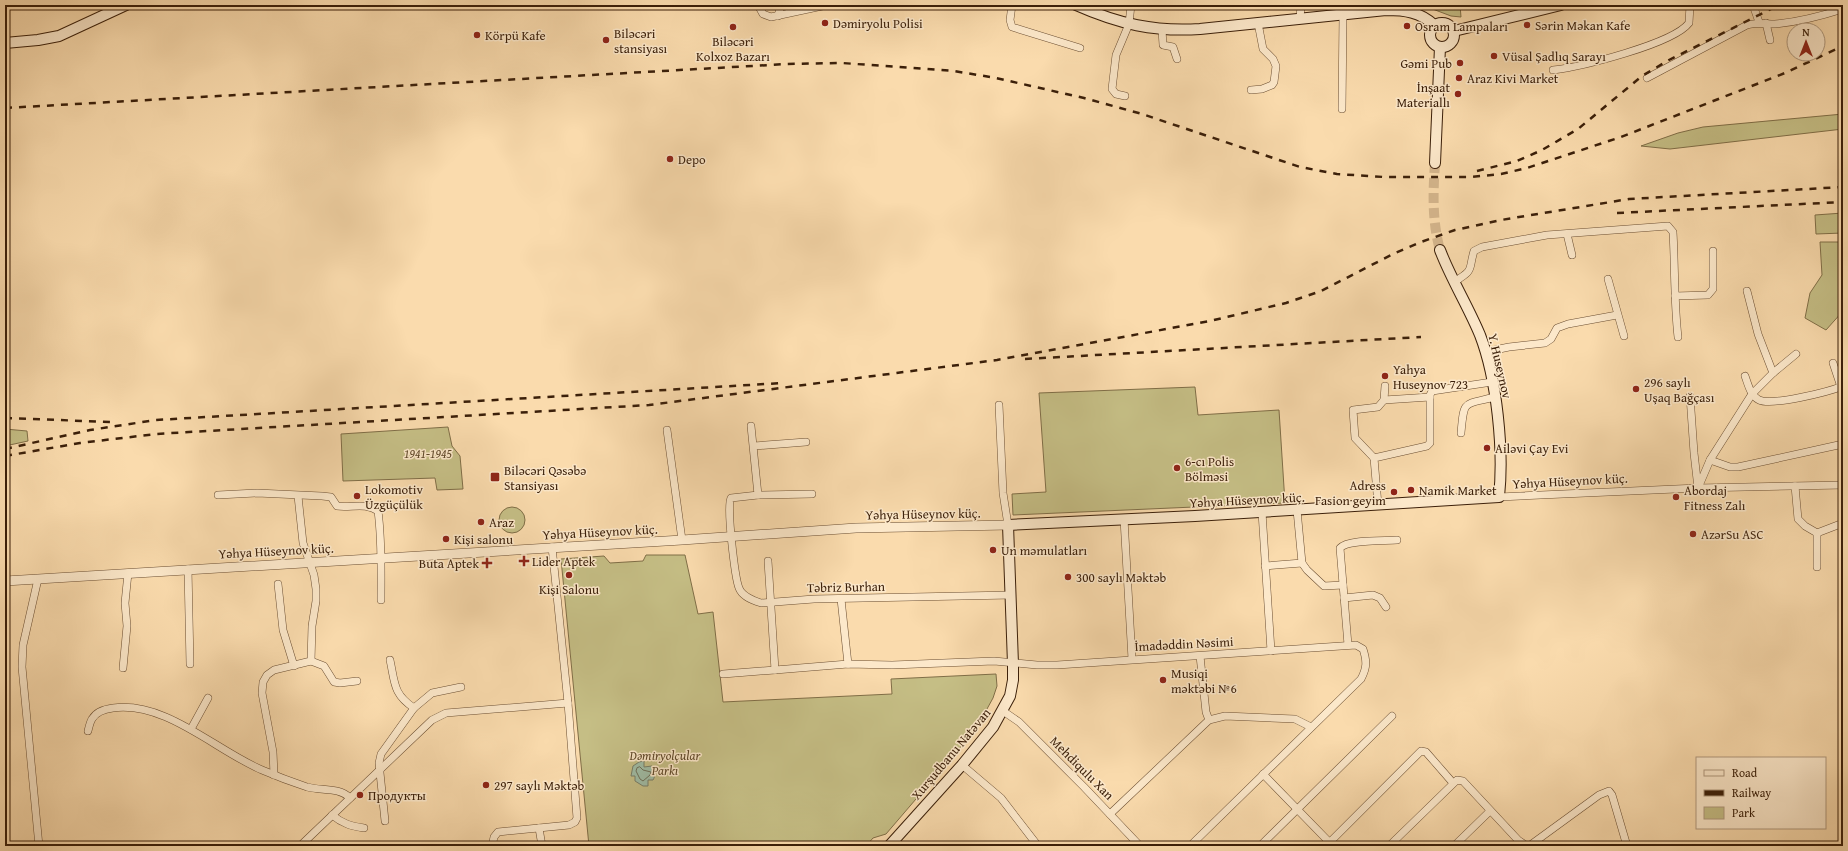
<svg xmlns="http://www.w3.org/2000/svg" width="1848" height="851" font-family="'Gentium Book Plus',serif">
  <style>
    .green { fill: #c5be85; stroke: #806e47 }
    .water { fill: #9fbca5; stroke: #777d67 }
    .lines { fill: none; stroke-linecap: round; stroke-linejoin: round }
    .shore { stroke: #6d6e57; stroke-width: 1 }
    .secondary-tunnel { stroke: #d4b58c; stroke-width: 10; stroke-dasharray: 10 5; stroke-linecap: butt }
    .minor-casing { stroke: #6b4e32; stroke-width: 8 }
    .tertiary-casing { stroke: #6b4e32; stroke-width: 10 }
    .secondary-casing { stroke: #3b1f09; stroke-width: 12 }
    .minor { stroke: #fce8ca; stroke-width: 7 }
    .tertiary { stroke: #fce8ca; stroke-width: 9 }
    .secondary { stroke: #fce8ca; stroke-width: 10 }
    .rail { stroke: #3b1f09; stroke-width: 2.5; stroke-dasharray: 7 7; stroke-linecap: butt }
    .poi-dot { fill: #8f2418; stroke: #fce8ca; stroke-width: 1.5 }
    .labels { text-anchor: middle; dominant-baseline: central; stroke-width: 3; stroke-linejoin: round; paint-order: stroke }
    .poi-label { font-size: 13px; fill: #3b1f09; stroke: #fce8ca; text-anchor: start }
    .street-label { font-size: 13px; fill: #3b1f09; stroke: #fce8ca }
    .park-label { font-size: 13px; font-style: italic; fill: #5e4728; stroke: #fce8ca }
  </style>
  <rect width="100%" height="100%" fill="#fadbad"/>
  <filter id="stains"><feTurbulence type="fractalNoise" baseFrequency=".005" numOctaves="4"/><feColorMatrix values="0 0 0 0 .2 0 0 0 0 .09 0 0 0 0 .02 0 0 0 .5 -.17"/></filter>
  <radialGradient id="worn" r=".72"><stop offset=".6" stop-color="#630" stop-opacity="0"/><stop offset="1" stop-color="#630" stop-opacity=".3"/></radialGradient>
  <g class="green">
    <path d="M1422 5H1460L1461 17 1451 16Z"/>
    <path d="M1843 114V129L1670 149 1641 146 1678 133 1703 127Z"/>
    <path d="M1843 213V233L1816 234 1815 215Z"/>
    <path d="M1820 242H1843V311L1826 330 1805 318 1810 293 1822 275Z"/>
    <path d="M1195 387 1198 415 1279 410 1285 503 1013 515 1012 494 1046 492 1039 393Z"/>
    <path d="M448 427 452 446 460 456 463 489 437 490 435 478 343 481 341 434Z"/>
    <path d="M5 429 27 431 28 441 5 446Z"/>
    <circle cx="512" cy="520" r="13"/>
    <path d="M646 555H685L698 614 713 612 723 702 892 694 891 679 996 674 997 686 993 698 976 729 886 834 873 838 866 846H589L561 559 604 556 610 563 643 561Z"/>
  </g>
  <path class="water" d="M644 761V767L652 766C655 771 656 775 653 780H648V786H643L635 781V776H631L633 766 639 762Z"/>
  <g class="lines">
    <path class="shore" d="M640 767 643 770 651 772 650 775 643 781 640 779 636 771 637 768Z"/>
    <path class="secondary-tunnel" d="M1435 163C1433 193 1432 221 1440 250"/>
    <defs>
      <g id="minor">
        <path d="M758 5 763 14 771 17 827 5"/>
        <path d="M1012 5 1010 20 1012 27 1080 48"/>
        <path d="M1753 5 1759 22"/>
        <path d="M778 16 781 5"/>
        <path d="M1300 19 1301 5"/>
        <path d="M1766 23 1770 40"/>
        <path d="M1162 30 1163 45 1173 47 1177 59"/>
        <path d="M1553 70C1580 67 1673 44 1689 23L1690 5"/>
        <path d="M1647 78 1747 25C1757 22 1765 24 1775 24 1799 22 1821 16 1843 9"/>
        <path d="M1251 90 1262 89 1272 85 1274 82 1276 66 1273 59 1263 49 1258 23"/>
        <path d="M1125 96 1116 94 1112 89 1116 55 1129 24 1131 5"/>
        <path d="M1342 109 1343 15"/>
        <path d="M1567 234 1572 255"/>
        <path d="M1608 279 1624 336"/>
        <path d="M1454 282C1475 269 1468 271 1474 251L1482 247 1547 235 1668 226 1673 232C1675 267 1674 302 1678 337"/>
        <path d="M1747 291 1758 334 1773 373"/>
        <path d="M1675 296 1708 295 1713 289V251"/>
        <path d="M1485 352 1509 347 1545 343 1551 339 1557 328 1568 324 1617 315"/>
        <path d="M1833 363 1841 387"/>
        <path d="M1745 376C1748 384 1750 395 1759 400 1772 406 1828 392 1843 386"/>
        <path d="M1690 396 1694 453 1698 488"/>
        <path d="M1384 400 1430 397"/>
        <path d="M999 405 1003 493 1008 525"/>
        <path d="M751 426 758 495 731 498C726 504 735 578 739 588 742 596 754 601 761 603L814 599 1011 595"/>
        <path d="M667 430 682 540"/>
        <path d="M1461 433C1464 399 1463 405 1495 397"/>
        <path d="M754 446 806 442"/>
        <path d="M1374 458 1355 438 1353 410 1378 407 1384 400 1385 386"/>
        <path d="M1710 460 1730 467H1738L1843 444"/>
        <path d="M1795 486 1798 519 1805 526 1817 533 1843 523"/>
        <path d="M1698 488 1710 460 1752 394 1773 373 1796 354"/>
        <path d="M218 495 257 493 322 496 331 497 337 506C351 508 366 502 378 511 382 540 381 570 381 600"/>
        <path d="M758 495 812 494"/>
        <path d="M1499 497 1698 488 1843 485"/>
        <path d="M1378 505 1374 458 1427 446 1430 443V395L1432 391 1492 382"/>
        <path d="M1297 510 1302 563 1307 570 1324 586 1343 585"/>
        <path d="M1262 512 1271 651"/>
        <path d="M1124 519 1132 659"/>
        <path d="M768 561 775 670 848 664 892 665 994 661 1037 665H1057L1356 645 1363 649C1367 661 1367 668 1361 679L1190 846"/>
        <path d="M1265 566 1302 563"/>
        <path d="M1817 567V533"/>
        <path d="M188 569 190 664"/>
        <path d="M38 579 23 645 22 667 39 846"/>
        <path d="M278 584 283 630 294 666"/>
        <path d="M1344 598 1373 595 1380 598 1386 607"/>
        <path d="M841 599 848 664"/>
        <path d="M1348 645 1340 548C1348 539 1384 541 1397 540"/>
        <path d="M1200 656 1206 712 1209 720"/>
        <path d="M390 660C395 683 393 694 414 708"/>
        <path d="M311 661 324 666 334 682 340 683 357 681"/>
        <path d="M123 668 127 626 125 603 128 573"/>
        <path d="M723 674 775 670"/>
        <path d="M1003 711 1019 722 1084 787 1140 846"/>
        <path d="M191 729 208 698"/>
        <path d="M88 731C89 727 90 722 92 719 96 712 105 709 113 708 166 701 215 750 262 770 276 776 292 782 307 787 322 791 339 787 350 798"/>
        <path d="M962 765 1001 798 1038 846"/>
        <path d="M1263 774 1333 846"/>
        <path d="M274 775 273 752 262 693 263 682 267 675 274 670 311 661 312 626 316 601V589L314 575 303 543 298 496"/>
        <path d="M1110 814 1209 720 1225 716 1295 719 1311 727"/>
        <path d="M332 815C343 824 351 826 364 828"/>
        <path d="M385 821 379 763 381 754 414 708 432 693 461 687"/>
        <path d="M539 828 542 846"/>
        <path d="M300 846 432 720 446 713 568 703"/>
        <path d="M492 846 494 837 498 832 569 825 575 822 577 818 568 703 552 547"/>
        <path d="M1260 846 1392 716"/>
        <path d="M1326 846 1421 751 1426 752 1453 783"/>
        <path d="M1389 846 1457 780 1463 781 1518 840 1527 846"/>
        <path d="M1454 846 1490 811"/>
        <path d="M1529 846 1599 795 1609 791 1612 795 1627 846"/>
      </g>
      <path id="tertiary" d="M5 581 682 540 856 528 1008 525"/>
      <g id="secondary">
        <path d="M1076 5C1119 24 1154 32 1200 29L1386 10C1405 10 1420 12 1434 25"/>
        <circle cx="1442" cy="35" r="12"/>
        <path d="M1454 31 1561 5"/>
        <path d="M5 43 38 40 59 36 126 5"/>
        <path d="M1435 163 1440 47"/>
        <path d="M889 846 962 765 993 727 1010 696 1013 680V664L1008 525 1195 516 1499 497C1504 451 1497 379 1480 335 1468 306 1451 279 1440 250"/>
      </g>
    </defs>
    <use href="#minor" class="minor-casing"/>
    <use href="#tertiary" class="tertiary-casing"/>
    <use href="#secondary" class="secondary-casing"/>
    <use href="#minor" class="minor"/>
    <use href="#tertiary" class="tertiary"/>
    <use href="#secondary" class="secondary"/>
    <g class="rail">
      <path d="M5 108 787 64 842 63 954 71 996 78 1084 98 1142 114 1300 167 1337 174 1384 177H1471L1501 174 1527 168 1621 137 1785 73 1843 46"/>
      <path d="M1477 171 1517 161 1542 150 1578 129 1642 76 1669 60 1779 5"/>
      <path d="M1617 213 1843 202"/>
      <path d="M1025 359 1421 337"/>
      <path d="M5 418 111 422"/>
      <path d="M5 449 90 430 156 420 783 383"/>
      <path d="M5 456 80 443 156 434 649 405 997 360 1210 321 1286 303 1321 291 1393 254 1421 242 1455 230 1501 220 1629 199 1843 187"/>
    </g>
  </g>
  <g class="poi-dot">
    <circle cx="825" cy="23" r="4"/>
    <circle cx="1527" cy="25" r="4"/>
    <circle cx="1407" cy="26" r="4"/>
    <circle cx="733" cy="27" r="4"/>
    <circle cx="477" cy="35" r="4"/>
    <circle cx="606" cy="40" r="4"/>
    <circle cx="1494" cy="56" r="4"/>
    <circle cx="1460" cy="63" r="4"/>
    <circle cx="1459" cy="78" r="4"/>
    <circle cx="1458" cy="94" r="4"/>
    <circle cx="670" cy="159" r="4"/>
    <circle cx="1385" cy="376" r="4"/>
    <circle cx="1636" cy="389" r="4"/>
    <circle cx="1487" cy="448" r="4"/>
    <circle cx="1177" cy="468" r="4"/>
    <rect x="490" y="472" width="10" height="10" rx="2"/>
    <circle cx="1411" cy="490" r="4"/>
    <circle cx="1394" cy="492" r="4"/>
    <circle cx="357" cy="496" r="4"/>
    <circle cx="1676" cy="497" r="4"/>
    <circle cx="481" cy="522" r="4"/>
    <circle cx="1693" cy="534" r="4"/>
    <circle cx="446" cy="539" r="4"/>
    <circle cx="993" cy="550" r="4"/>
    <path d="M522 555h4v4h4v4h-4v4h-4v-4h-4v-4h4z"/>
    <path d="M485 557h4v4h4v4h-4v4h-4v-4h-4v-4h4z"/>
    <circle cx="569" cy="575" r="4"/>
    <circle cx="1068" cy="577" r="4"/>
    <circle cx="1163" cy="680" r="4"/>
    <circle cx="486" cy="785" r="4"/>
    <circle cx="360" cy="795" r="4"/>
  </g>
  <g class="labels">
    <g class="poi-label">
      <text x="833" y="23">Dəmiryolu Polisi</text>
      <text x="1535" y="25">Sərin Məkan Kafe</text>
      <text x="1415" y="26">Osram Lampaları</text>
      <text x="614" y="33">Biləcəri<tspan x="614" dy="15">stansiyası</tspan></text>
      <text x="485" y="35">Körpü Kafe</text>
      <text x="733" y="41" text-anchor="middle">Biləcəri<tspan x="733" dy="15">Kolxoz Bazarı</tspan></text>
      <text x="1502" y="56">Vüsal Şadlıq Sarayı</text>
      <text x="1452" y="63" text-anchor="end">Gəmi Pub</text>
      <text x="1467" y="78">Araz Kivi Market</text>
      <text x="1450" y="87" text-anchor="end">İnşaat<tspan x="1450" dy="15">Materiallı</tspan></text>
      <text x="678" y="159">Depo</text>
      <text x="1393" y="369">Yahya<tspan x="1393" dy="15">Huseynov 723</tspan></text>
      <text x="1644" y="382">296 saylı<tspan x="1644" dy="15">Uşaq Bağçası</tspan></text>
      <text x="1495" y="448">Ailəvi Çay Evi</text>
      <text x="1185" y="461">6-cı Polis<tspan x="1185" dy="15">Bölməsi</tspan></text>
      <text x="504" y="470">Biləcəri Qəsəbə<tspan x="504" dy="15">Stansiyası</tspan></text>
      <text x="1386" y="485" text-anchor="end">Adress<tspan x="1386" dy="15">Fasion geyim</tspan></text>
      <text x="365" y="489">Lokomotiv<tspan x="365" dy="15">Üzgüçülük</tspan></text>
      <text x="1419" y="490">Namik Market</text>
      <text x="1684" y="490">Abordaj<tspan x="1684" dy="15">Fitness Zalı</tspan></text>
      <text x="489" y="522">Araz</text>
      <text x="1701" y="534">AzərSu ASC</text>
      <text x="454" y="539">Kişi salonu</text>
      <text x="1001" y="550">Un məmulatları</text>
      <text x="532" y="561">Lider Aptek</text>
      <text x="479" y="563" text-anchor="end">Buta Aptek</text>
      <text x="1076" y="577">300 saylı Məktəb</text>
      <text x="569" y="589" text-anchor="middle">Kişi Salonu</text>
      <text x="1171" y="673">Musiqi<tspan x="1171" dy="15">məktəbi №6</tspan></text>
      <text x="494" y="785">297 saylı Məktəb</text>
      <text x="368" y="795">Продукты</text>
    </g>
    <g class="street-label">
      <text transform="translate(1500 366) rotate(77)">Y. Huseynov</text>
      <text transform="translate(1570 481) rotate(-3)">Yəhya Hüseynov küç.</text>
      <text transform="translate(1247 500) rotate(-3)">Yəhya Hüseynov küç.</text>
      <text transform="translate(923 514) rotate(-1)">Yəhya Hüseynov küç.</text>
      <text transform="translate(600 532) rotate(-3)">Yəhya Hüseynov küç.</text>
      <text transform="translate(276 551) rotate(-3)">Yəhya Hüseynov küç.</text>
      <text transform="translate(846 587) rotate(-1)">Təbriz Burhan</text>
      <text transform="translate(1184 644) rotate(-3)">İmadəddin Nəsimi</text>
      <text transform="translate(951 754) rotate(-50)">Xurşudbanu Natəvan</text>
      <text transform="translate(1082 768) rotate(45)">Mehdiqulu Xan</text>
    </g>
    <g class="park-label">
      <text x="428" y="453">1941-1945</text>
      <text x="665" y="755">Dəmiryolçular<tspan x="665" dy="15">Parkı</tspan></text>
    </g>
  </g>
  <rect width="1848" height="851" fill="none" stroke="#fadbad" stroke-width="20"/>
  <rect x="6" y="6" width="1836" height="839" fill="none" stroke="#3b1f09" stroke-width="2"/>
  <rect x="10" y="10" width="1828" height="831" fill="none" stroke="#3b1f09"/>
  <rect x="1696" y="757" width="130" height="72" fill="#fce8ca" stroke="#af987d"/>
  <rect x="1704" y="770" width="20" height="6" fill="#fce8ca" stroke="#af987d"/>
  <text x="1732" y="777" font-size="12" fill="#3b1f09">Road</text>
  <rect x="1704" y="790" width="20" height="6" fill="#3b1f09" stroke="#af987d"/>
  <text x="1732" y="797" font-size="12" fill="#3b1f09">Railway</text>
  <rect x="1704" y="807" width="20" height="12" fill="#c5be85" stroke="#af987d"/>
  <text x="1732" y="817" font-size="12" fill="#3b1f09">Park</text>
  <g transform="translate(1806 42)"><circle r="19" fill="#fce8ca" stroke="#af987d"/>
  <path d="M0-3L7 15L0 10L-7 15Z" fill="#8f2418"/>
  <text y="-6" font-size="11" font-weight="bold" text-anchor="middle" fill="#3b1f09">N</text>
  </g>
  <rect width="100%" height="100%" filter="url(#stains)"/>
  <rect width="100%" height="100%" fill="url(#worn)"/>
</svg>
